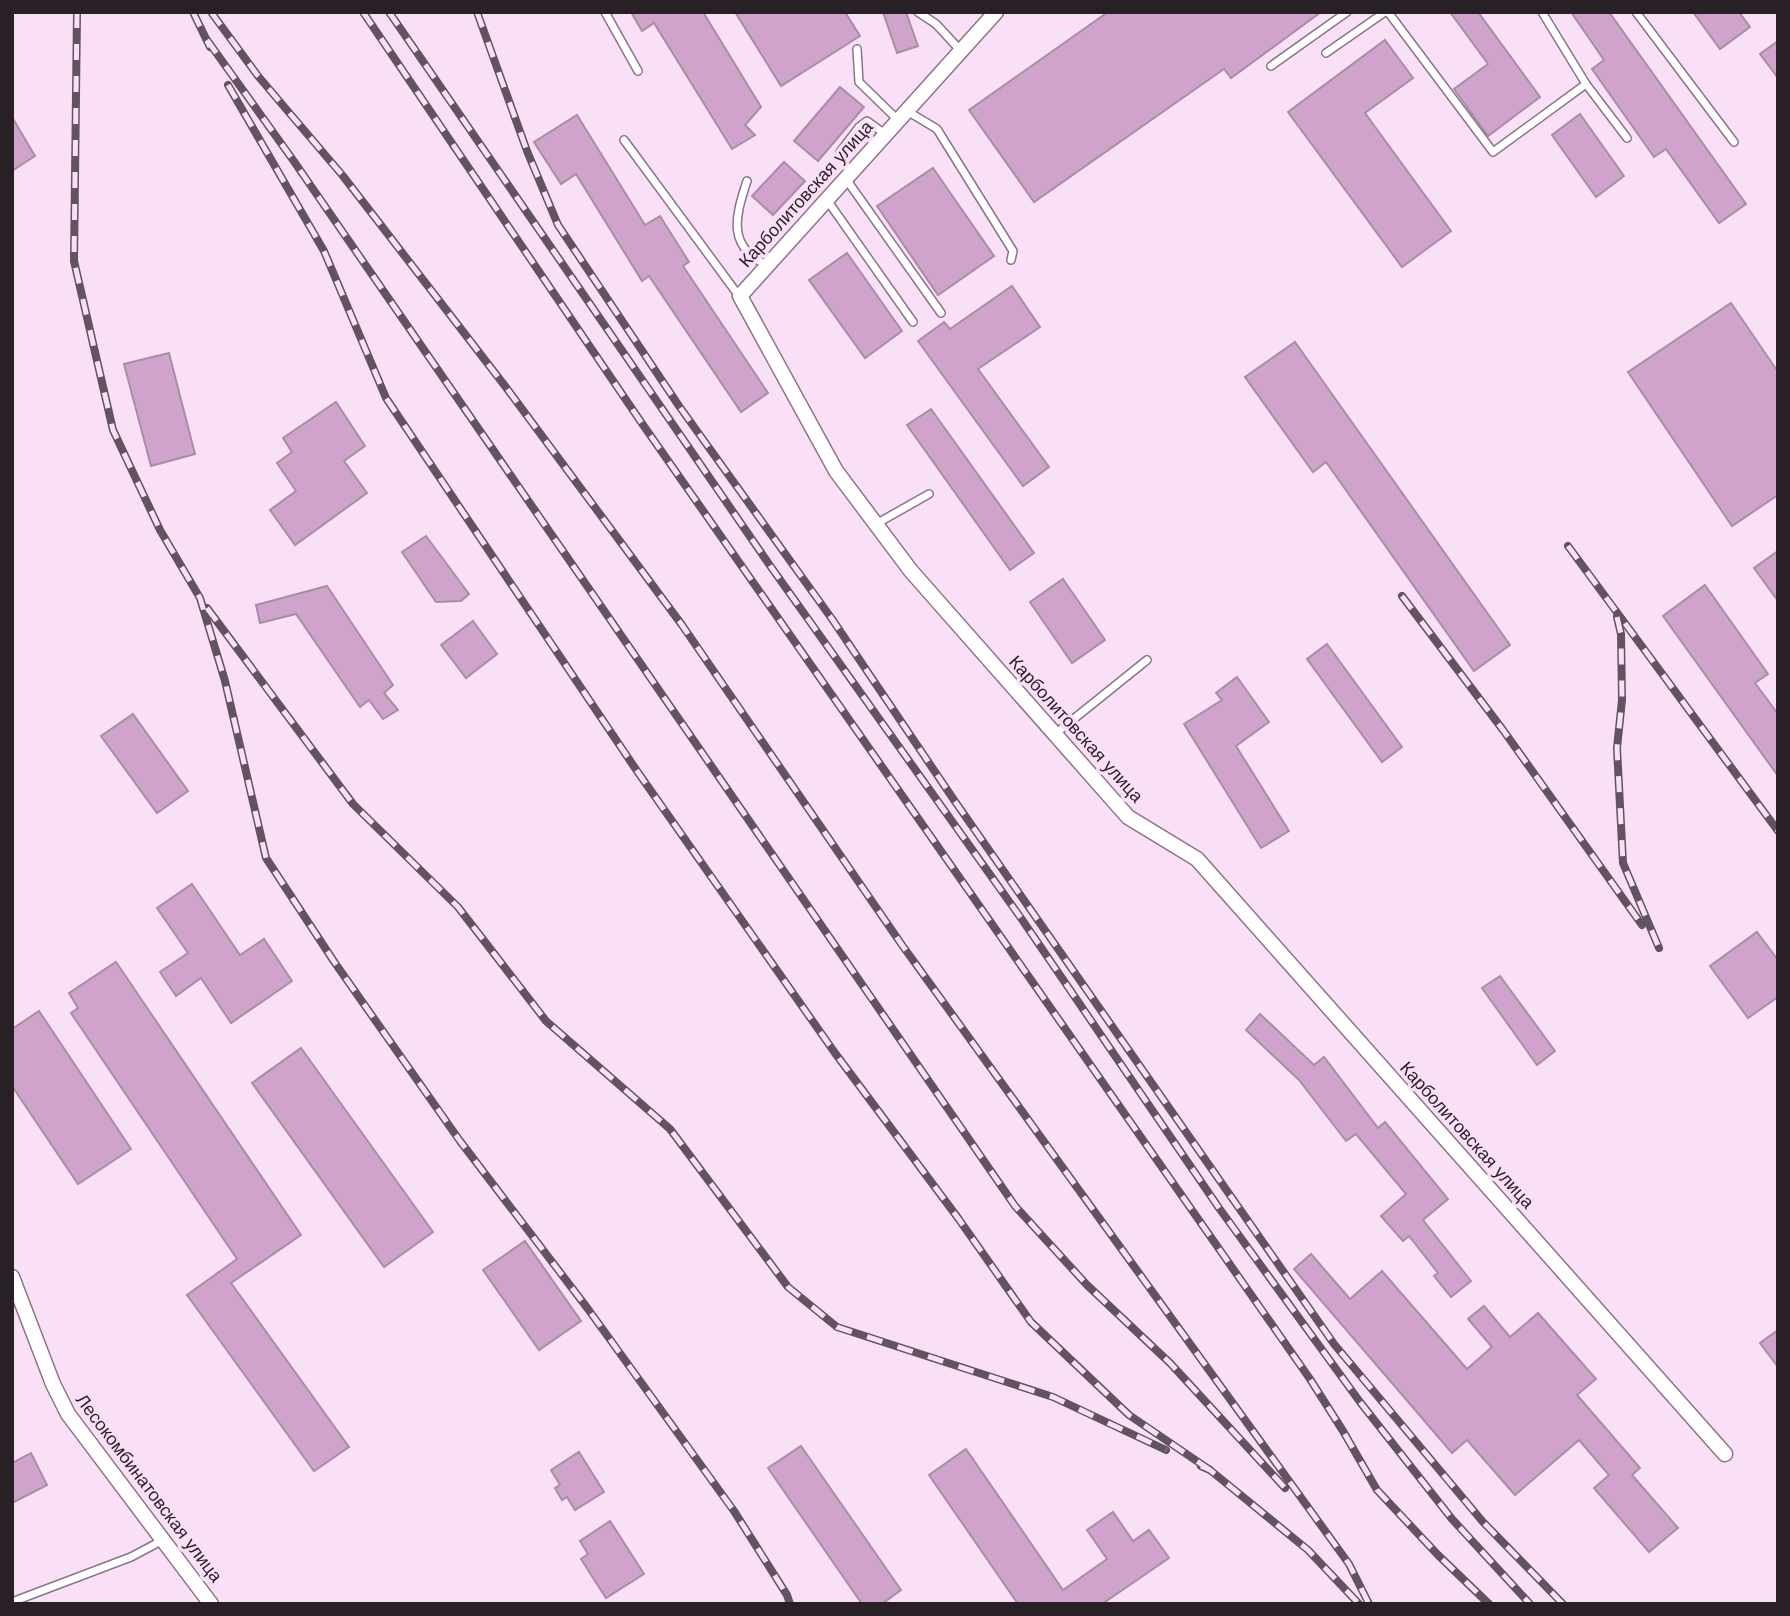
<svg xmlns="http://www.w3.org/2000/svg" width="1790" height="1616" font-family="Helvetica,sans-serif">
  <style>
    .building { fill: #d0a3cd; stroke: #a68ea4; stroke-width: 2 }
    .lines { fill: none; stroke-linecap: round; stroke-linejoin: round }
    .lane-casing { stroke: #8b7489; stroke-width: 10 }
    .street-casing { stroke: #8b7489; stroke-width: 17 }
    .lane { stroke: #fff; stroke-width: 7 }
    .street { stroke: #fff; stroke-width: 14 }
    .rail-casing { stroke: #61535f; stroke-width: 8 }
    .rail { stroke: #fae0f7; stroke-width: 5; stroke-dasharray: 16; stroke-linecap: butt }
    .labels { text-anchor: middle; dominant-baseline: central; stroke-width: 7; stroke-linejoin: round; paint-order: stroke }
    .street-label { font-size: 18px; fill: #281f27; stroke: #fae0f7 }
  </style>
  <rect width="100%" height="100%" fill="#fae0f7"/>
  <g class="building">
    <path d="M631 12H703L761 107 745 125 755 135 732 149 654 23 642 31Z"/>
    <path d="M735 12H845L860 36 781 86Z"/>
    <path d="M883 12H906L918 46 897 53Z"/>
    <path d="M1108 12H1321L1231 78 1224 69 1034 202 969 110Z"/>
    <path d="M1450 12H1478L1540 97 1488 136 1454 89 1488 64Z"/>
    <path d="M1571 12H1609L1746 204 1719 223 1666 149 1654 157 1592 69 1604 60Z"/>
    <path d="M1693 12H1739L1750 27 1720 49Z"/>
    <path d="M1385 40 1413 78 1365 113 1451 231 1402 267 1288 112Z"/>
    <path d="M1778 41V78L1760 54Z"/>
    <path d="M840 87 864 107 818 161 794 141Z"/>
    <path d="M1580 114 1624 176 1596 197 1552 135Z"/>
    <path d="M577 115 645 225 660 216 689 262 683 266 768 393 741 412 649 276 642 281 576 174 561 184 534 142Z"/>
    <path d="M12 117 35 156 12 171Z"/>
    <path d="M784 162 805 181 773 215 752 196Z"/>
    <path d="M933 168 994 256 938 295 877 206Z"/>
    <path d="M847 253 902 331 865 358 809 280Z"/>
    <path d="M1012 286 1040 327 978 369 1049 467 1023 486 918 341 944 322 950 329Z"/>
    <path d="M1731 303 1778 372V495L1732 526 1628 372Z"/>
    <path d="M1295 342 1510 645 1474 671 1326 462 1313 472 1245 377Z"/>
    <path d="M169 353 195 454 151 466 124 364Z"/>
    <path d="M336 402 365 446 344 461 367 493 295 545 270 510 296 491 277 463 292 452 283 438Z"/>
    <path d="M931 409 1034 553 1010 570 907 425Z"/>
    <path d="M426 536 469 594 461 601 436 602 402 552Z"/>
    <path d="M1778 551V601L1754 568Z"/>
    <path d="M1063 579 1105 640 1072 663 1030 602Z"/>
    <path d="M1705 585 1768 674 1755 683 1778 714V776L1663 616Z"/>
    <path d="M327 586 393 685 384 693 398 710 383 719 369 700 360 707 296 614 260 623 256 605Z"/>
    <path d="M473 621 497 654 466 678 441 645Z"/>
    <path d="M1327 644 1402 747 1382 762 1307 659Z"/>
    <path d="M1237 677 1269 722 1236 746 1289 831 1261 848 1184 724 1222 700 1216 693Z"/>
    <path d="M133 714 188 791 157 813 101 736Z"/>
    <path d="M192 884 240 955 264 939 292 981 231 1023 201 978 176 996 160 972 188 953 157 908Z"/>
    <path d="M1757 932 1778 960V997L1748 1018 1710 966Z"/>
    <path d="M116 962 301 1235 231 1283 349 1447 314 1471 187 1295 237 1259 71 1013 78 1008 69 993Z"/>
    <path d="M1500 976 1555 1051 1537 1065 1482 988Z"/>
    <path d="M39 1011 131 1149 78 1184 12 1086V1029Z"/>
    <path d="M1260 1014 1314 1065 1324 1057 1378 1128 1385 1122 1448 1199 1423 1220 1471 1281 1451 1297 1434 1276 1438 1273 1409 1236 1403 1241 1381 1216 1406 1194 1356 1134 1346 1141 1299 1080 1246 1030Z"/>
    <path d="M301 1048 433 1232 384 1267 252 1083Z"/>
    <path d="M525 1241 581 1321 539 1350 483 1270Z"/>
    <path d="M1311 1254 1350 1299 1382 1271 1467 1369 1492 1347 1468 1319 1484 1306 1510 1337 1538 1313 1596 1379 1577 1395 1640 1468 1632 1475 1678 1528 1649 1552 1594 1488 1609 1475 1579 1440 1515 1495 1467 1440 1452 1453 1294 1269Z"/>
    <path d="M1778 1330V1367L1760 1343Z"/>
    <path d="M801 1446 901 1590 882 1604H862L768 1468Z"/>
    <path d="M966 1449 1063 1590 1107 1559 1087 1530 1113 1512 1133 1541 1149 1530 1169 1558 1102 1604H1018L929 1475Z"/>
    <path d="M579 1452 604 1492 575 1510 567 1497 562 1500 555 1488 560 1485 551 1470Z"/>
    <path d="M31 1453 47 1485 12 1503V1463Z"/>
    <path d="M610 1521 644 1574 606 1598 581 1559 588 1554 580 1541Z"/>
  </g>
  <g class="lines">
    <defs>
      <g id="lane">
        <path d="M605 12 638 71"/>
        <path d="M918 12 936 24 961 51"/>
        <path d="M1388 12 1493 152 1586 84"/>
        <path d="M1542 12 1586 84 1627 138"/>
        <path d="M1636 12 1734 142"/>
        <path d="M857 49 859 82 898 120"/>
        <path d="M1326 53 1385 12"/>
        <path d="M1271 66 1347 12"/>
        <path d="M907 111 937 129 1013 251 1011 260"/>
        <path d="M624 140 739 296"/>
        <path d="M840 152 859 127 867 121 885 134"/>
        <path d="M846 179 941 313"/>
        <path d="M747 181C735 217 727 247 767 265"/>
        <path d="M827 200 913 322"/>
        <path d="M876 524 929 494"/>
        <path d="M1055 734 1147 660"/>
        <path d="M12 1602 131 1557 163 1540"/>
      </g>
      <g id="street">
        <path d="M996 12 740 296 836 471 911 571 1128 817 1197 859 1725 1454"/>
        <path d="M12 1277 53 1384 68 1414 211 1604"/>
      </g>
    </defs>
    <use href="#lane" class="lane-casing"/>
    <use href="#street" class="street-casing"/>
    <use href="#lane" class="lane"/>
    <use href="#street" class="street"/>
    <defs>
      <g id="rail">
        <path d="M77 12 74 261 113 430 160 530 200 598 225 681 266 858 335 963 460 1141 588 1309 734 1511 787 1595 790 1604"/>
        <path d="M193 12 210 47"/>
        <path d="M211 12 258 76 343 176 505 386 682 625 902 945 1349 1564 1369 1604"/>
        <path d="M363 12 641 422 1310 1379 1343 1431 1377 1490 1438 1555 1489 1604"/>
        <path d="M389 12 771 567 1023 921 1219 1208 1360 1402 1452 1519 1530 1604"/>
        <path d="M477 12 527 151 558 225 679 406 832 619 954 800 1334 1344 1483 1522 1563 1604"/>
        <path d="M207 40 293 160 1015 1206 1087 1285 1170 1363 1285 1488"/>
        <path d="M228 85 324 251 386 398 637 771 835 1053 958 1218 1031 1322 1129 1415 1210 1470"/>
        <path d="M1568 546 1778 831"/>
        <path d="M1402 596 1503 730 1642 925"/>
        <path d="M207 608 353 804 458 907 546 1021 670 1129 788 1287 837 1327 1053 1397 1166 1450"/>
        <path d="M1617 617 1621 634 1622 700 1617 748 1623 863 1659 948"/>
        <path d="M1201 1466 1210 1470 1308 1550 1359 1604"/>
      </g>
    </defs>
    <use href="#rail" class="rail-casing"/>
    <use href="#rail" class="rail"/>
  </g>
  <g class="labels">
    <g class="street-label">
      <text transform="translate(806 194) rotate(-48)">Карболитовская улица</text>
      <text transform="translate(1076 729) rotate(48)">Карболитовская улица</text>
      <text transform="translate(1467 1135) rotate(48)">Карболитовская улица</text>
      <text transform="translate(149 1488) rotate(53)">Лесокомбинатовская улица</text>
    </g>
  </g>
  <rect width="1790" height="1616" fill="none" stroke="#281f27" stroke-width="28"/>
</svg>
